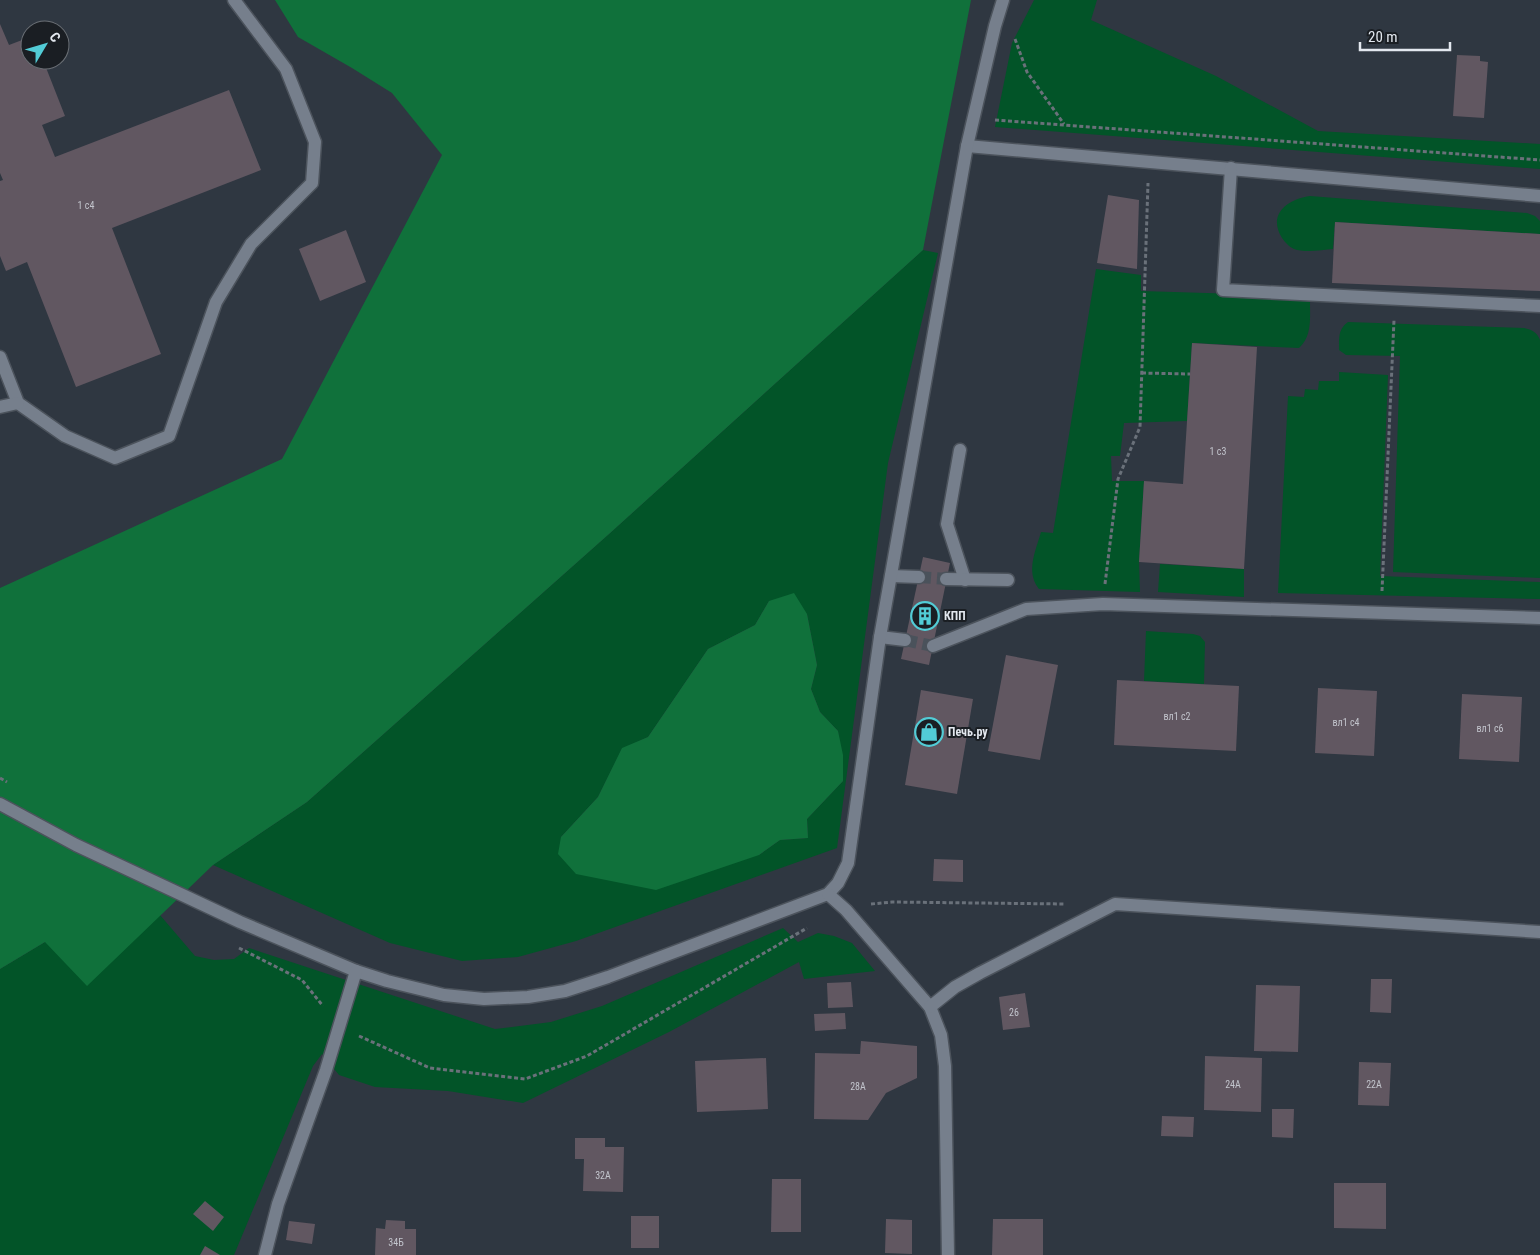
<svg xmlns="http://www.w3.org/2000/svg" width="1540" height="1255" font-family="'Roboto Condensed',sans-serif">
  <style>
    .green { fill: #025428; fill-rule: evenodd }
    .forest { fill: #10713b }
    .building { fill: #615761 }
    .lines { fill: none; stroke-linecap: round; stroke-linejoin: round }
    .minor-tunnel { stroke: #4a525b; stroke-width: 12; stroke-dasharray: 12 6; stroke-linecap: butt }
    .minor-casing { stroke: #4c535c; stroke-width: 15 }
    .path { stroke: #6a717a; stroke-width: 3; stroke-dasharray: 4 2.5; stroke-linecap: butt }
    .minor { stroke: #767f8c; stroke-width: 12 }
    .labels { text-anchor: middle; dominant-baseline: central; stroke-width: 4; stroke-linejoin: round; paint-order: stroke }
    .number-label { font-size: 10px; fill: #c2c4cc }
    .poi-label { font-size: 12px; font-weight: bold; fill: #e3e8ef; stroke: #1a1e23; text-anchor: start }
  </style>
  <rect width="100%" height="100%" fill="#2f3741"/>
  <g class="green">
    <path d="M1034 0H1097L1091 20 1216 76 1318 131 1540 144V169L995 127 1012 43Z"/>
    <path d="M1310 196 1527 213 1535 216 1540 221V234L1335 222 1333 249C1322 250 1305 253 1294 249 1289 247 1285 242 1282 238 1267 214 1288 199 1310 196Z"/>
    <path d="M923 250 938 253 888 463 837 848 576 941 518 957 462 961 390 943 213 865 307 802 609 534ZM769 601 807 614 817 665 811 689 820 712 838 731 843 781 807 819 808 838 780 840 759 855 561 837 598 797 622 749 648 737 708 649 755 625Z"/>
    <path d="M1096 269 1141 275V291L1302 296 1310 302C1310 319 1312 336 1299 348L1192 343 1187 421 1124 423 1120 456H1111L1112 481H1144L1139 562 1140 592 1039 589C1025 572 1036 550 1041 532L1053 533Z"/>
    <path d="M1348 322 1524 328C1532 330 1537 332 1540 340V578L1393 572 1400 356 1346 355 1339 350C1339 338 1338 329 1348 322Z"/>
    <path d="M1339 372 1388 375 1380 576 1540 582V599L1278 593 1288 396 1304 397 1305 389 1318 390 1319 381H1339Z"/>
    <path d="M1160 564 1244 569V597L1158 592Z"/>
    <path d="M1146 631 1193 634 1200 636 1205 642 1204 684 1144 681Z"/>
    <path d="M160 915 195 956 214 960 234 959 249 948 495 1029 551 1022 602 1006 783 928 798 942 818 933 834 936 852 943 875 971 804 979 799 962 669 1032 523 1103 448 1091 375 1087 339 1075 322 1054 313 1066 234 1255H0V969L45 942 143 931Z"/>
  </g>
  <g class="forest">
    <path d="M275 0H971L923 250 609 534 307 802 213 865 87 986 45 942 0 969V588L282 459 442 155 392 93 352 68 298 37Z"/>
    <path d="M794 593 807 614 817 665 811 689 820 712 838 731 843 755V781L807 819 808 838 780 840 759 855 656 890 576 874 558 854 561 837 598 797 622 748 648 737 708 649 755 625 769 601Z"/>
  </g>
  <g class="building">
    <path d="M0 24 9 45 30 37V60H43L65 116 42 125 55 157 229 90 261 170 112 228 161 354 76 387 27 262 6 271 0 256V181L3 180 0 173Z"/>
    <path d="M1457 55 1480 56V61L1488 62 1484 118 1453 116Z"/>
    <path d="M1108 195 1139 200 1137 269 1097 263Z"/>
    <path d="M1335 222 1540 234V291L1332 283Z"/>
    <path d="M346 230 366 282 320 301 299 249Z"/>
    <path d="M1192 343 1257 347 1244 569 1139 562 1144 481 1183 484Z"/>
    <path d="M923 557 950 563 929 665 901 659Z"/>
    <path d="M1006 655 1058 665 1040 760 988 751Z"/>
    <path d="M1117 680 1239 686 1236 751 1114 745Z"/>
    <path d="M1318 688 1377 691 1374 756 1315 753Z"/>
    <path d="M921 690 973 699 957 794 905 785Z"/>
    <path d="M1462 694 1522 697 1519 762 1459 759Z"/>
    <path d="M934 859 963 860V882L933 881Z"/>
    <path d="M1371 979H1392L1391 1013 1370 1012Z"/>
    <path d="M851 982 853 1007 828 1008 827 983Z"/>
    <path d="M1256 985 1300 986 1298 1052 1254 1051Z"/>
    <path d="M1025 993 1030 1027 1003 1030 999 997Z"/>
    <path d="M845 1013 846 1029 815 1031 814 1014Z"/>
    <path d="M861 1041 917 1046V1078L886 1093 868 1120 814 1119 815 1053 860 1054Z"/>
    <path d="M1205 1056 1262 1058 1261 1112 1204 1110Z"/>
    <path d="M766 1058 768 1109 697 1112 695 1061Z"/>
    <path d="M1359 1062 1391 1063 1389 1106 1358 1105Z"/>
    <path d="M1272 1109H1294L1293 1138 1272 1137Z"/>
    <path d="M1162 1116 1194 1117 1193 1137 1161 1136Z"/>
    <path d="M575 1138H605V1147H624L623 1192 583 1191 584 1159H575Z"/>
    <path d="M772 1179H801V1232H771Z"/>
    <path d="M1334 1183H1386V1229L1334 1228Z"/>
    <path d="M205 1201 224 1217 213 1231 193 1214Z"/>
    <rect x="631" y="1216" width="28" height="32"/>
    <path d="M886 1219 912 1220V1254L885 1253Z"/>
    <path d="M993 1219H1043V1255H992Z"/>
    <path d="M386 1220 405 1221V1229H416V1255H375L376 1228 385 1229Z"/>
    <path d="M289 1221 315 1224 312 1244 286 1240Z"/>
    <path d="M205 1246 220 1255H200Z"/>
  </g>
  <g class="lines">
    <g class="minor-tunnel">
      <path d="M919 577 946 579"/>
      <path d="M905 640 933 646"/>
    </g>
    <defs>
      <g id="minor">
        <path d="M967 146 1540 196"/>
        <path d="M1231 168 1223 290 1540 306"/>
        <path d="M0 357 18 403 65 436 115 458 169 436 216 302 251 244 312 183 315 142 286 69 234 0"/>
        <path d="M0 407 18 403"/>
        <path d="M960 450 947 524 965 580"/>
        <path d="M891 576 919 577"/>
        <path d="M946 579 1008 580"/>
        <path d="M880 637 905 640"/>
        <path d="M933 646 1026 609 1103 604 1540 618"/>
        <path d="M0 804 76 845 240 922 356 971 387 981 444 995 484 999 528 997 565 991 608 977 828 894 838 883 848 863 880 637 967 146 995 26 1003 0"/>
        <path d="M828 894 846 910 930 1007 941 1035 945 1066 948 1255"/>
        <path d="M930 1007 955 987 980 973 1115 904 1540 932"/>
        <path d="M265 1255 278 1204 326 1070 356 971"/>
      </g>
    </defs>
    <use href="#minor" class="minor-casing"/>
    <g class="path">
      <path d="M1015 39 1027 72 1064 124"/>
      <path d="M995 120 1540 160"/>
      <path d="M1142 373 1190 374"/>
      <path d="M1105 584 1118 479 1140 427 1148 183"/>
      <path d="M1382 591 1394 320"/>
      <path d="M0 778 7 782"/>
      <path d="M871 904 892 902 1064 904"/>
      <path d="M239 948 302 980 323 1006"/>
      <path d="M359 1036 430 1068 525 1079 587 1056 807 928"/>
    </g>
    <use href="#minor" class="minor"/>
  </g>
  <defs>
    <symbol id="building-ring" viewBox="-11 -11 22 22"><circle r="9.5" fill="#1a1e23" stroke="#52ccd6" stroke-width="1.5"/><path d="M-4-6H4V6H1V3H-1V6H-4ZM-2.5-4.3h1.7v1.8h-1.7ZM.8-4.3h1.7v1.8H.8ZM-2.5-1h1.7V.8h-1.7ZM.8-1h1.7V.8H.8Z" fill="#52ccd6"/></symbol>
    <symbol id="shop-ring" viewBox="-11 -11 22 22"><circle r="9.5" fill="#1a1e23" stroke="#52ccd6" stroke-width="1.5"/><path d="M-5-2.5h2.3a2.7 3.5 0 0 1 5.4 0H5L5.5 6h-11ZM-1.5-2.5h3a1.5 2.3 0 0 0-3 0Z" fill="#52ccd6"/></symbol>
  </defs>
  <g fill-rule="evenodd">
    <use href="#building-ring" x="909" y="600" width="32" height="32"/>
    <use href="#shop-ring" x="913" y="716" width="32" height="32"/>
  </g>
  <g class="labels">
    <g class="number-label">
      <text x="86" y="205">1 с4</text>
      <text x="1218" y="451">1 с3</text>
      <text x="1177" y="716">вл1 с2</text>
      <text x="1346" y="722">вл1 с4</text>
      <text x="1490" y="728">вл1 с6</text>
      <text x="1014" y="1012">26</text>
      <text x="1233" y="1084">24А</text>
      <text x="1374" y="1084">22А</text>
      <text x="858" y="1086">28А</text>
      <text x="603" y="1175">32А</text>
      <text x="396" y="1242">34Б</text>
    </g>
    <g class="poi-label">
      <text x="944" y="616">КПП</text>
      <text x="948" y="732">Печь.ру</text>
    </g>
  </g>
  <g transform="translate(45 45) rotate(52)"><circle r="24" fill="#1a1e23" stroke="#6a6f75"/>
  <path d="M0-4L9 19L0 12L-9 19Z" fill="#52ccd6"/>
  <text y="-8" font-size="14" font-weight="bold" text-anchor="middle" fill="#e3e8ef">С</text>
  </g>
  <path d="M1360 42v8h90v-8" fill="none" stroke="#e3e8ef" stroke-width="2.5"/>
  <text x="1368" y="42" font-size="15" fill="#e3e8ef" stroke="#1a1e23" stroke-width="4" paint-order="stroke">20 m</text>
</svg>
